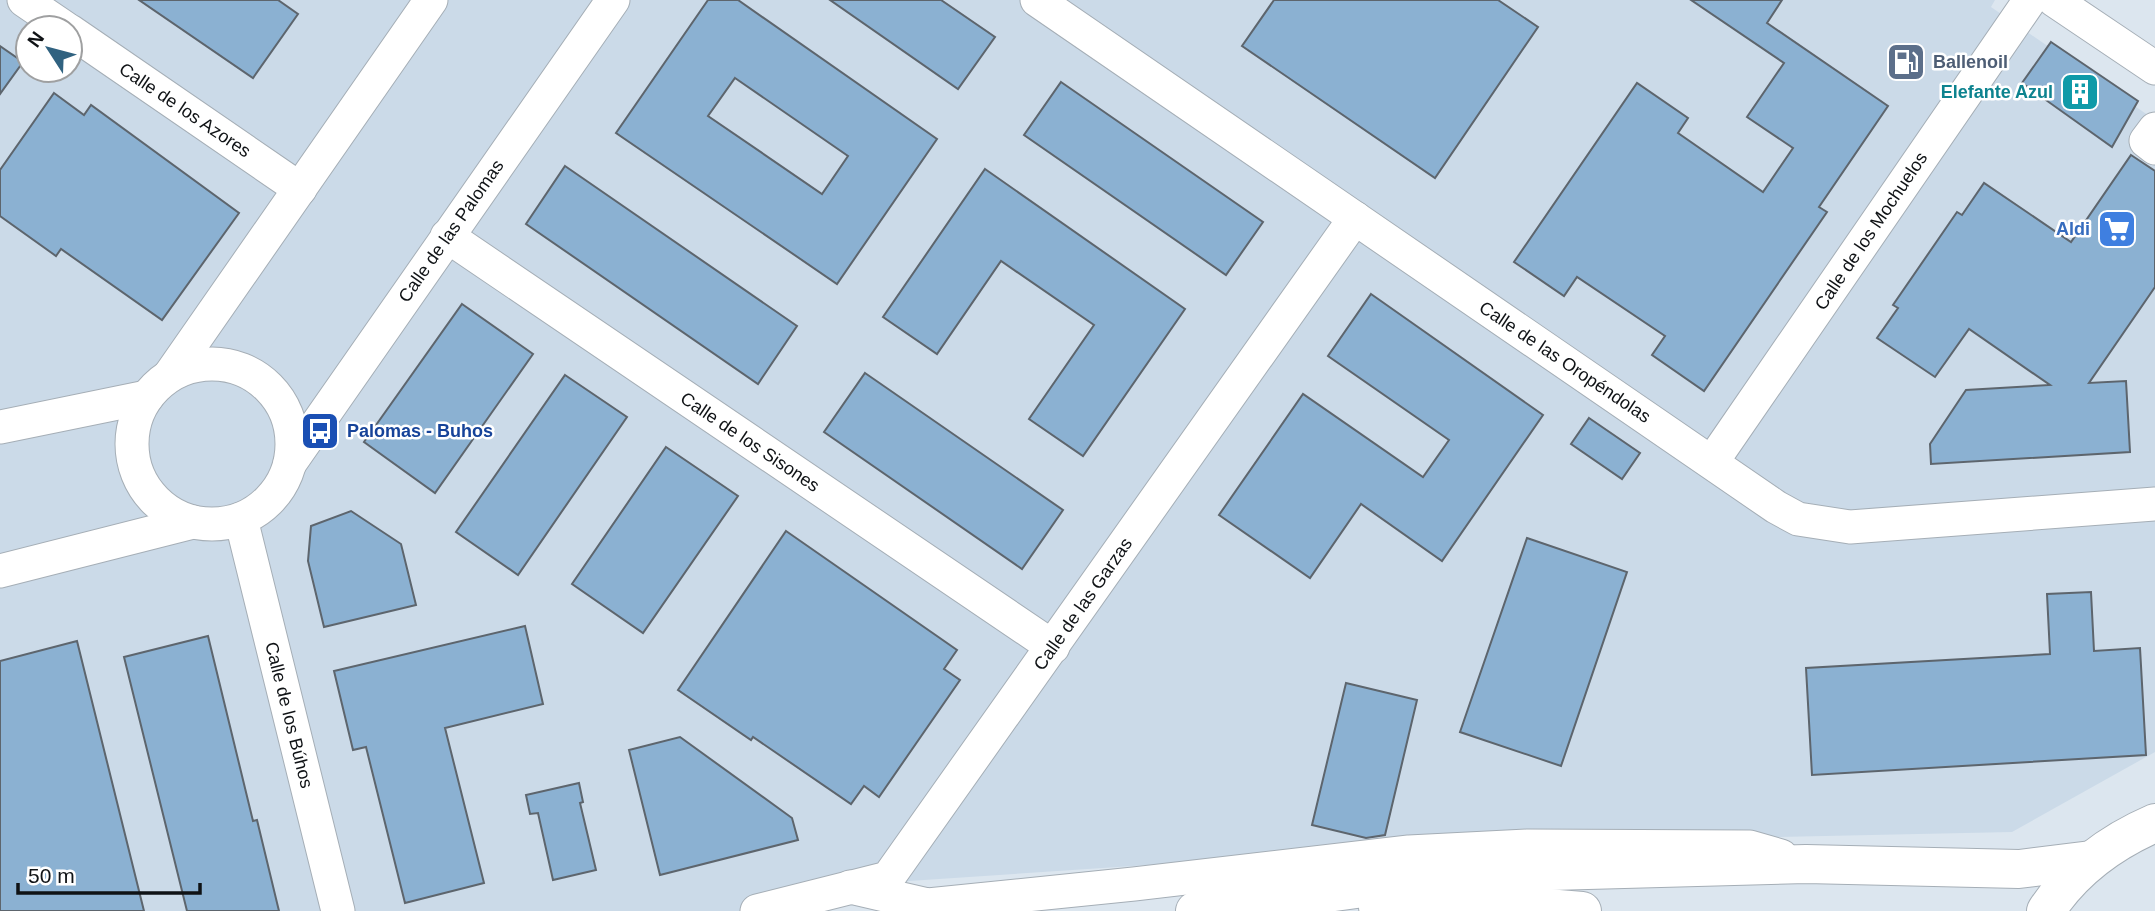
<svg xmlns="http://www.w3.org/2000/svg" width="2155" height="911" font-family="Arial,sans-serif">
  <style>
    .built { fill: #cbdae8; fill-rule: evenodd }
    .building { fill: #8bb1d2; stroke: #5d656d; stroke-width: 2; fill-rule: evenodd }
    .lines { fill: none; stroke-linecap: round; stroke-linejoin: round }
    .minor-casing { stroke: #a5aeb6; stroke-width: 35 }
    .major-casing { stroke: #a5aeb6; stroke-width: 40 }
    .highway-casing { stroke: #a5aeb6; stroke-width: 40 }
    .minor { stroke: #fff; stroke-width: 33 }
    .major { stroke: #fff; stroke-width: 38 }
    .highway { stroke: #fff; stroke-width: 38 }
    .labels { text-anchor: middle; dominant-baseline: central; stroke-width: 5; stroke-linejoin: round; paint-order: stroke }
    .service-label { font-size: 18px; font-weight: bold; fill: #4e5e75; stroke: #fff; text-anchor: start }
    .culture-label { font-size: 18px; font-weight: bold; fill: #0d838f; stroke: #fff; text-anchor: end }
    .street-label { font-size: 18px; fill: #0f1215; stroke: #fff }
    .shop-label { font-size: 18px; font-weight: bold; fill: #366cbe; stroke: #fff; text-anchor: end }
    .transit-label { font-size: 18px; font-weight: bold; fill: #164399; stroke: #fff; text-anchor: start }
  </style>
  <rect width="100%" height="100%" fill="#dce6ef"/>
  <path class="built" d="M0 0H1995L1991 7 2155 120V752L2012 832 1464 844 909 881 797 911H0ZM28 28H70V70H28Z"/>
  <g class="building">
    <path d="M139 0H278L298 14 253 78Z"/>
    <path d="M708 0H738L937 139 837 284 616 133ZM735 78 848 156 822 194 708 116Z"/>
    <path d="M830 0H941L995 37 958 89Z"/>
    <path d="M1274 0H1498L1538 27 1435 178 1242 46Z"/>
    <path d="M1691 0H1782L1767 23 1888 106 1819 207 1827 212 1704 391 1652 355 1665 336 1577 277 1564 296 1514 262 1637 83 1688 118 1678 133 1763 192 1793 148 1747 117 1784 63Z"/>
    <path d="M2051 42 2138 101 2112 147 2022 83Z"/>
    <path d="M0 46 23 62 0 94Z"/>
    <path d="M1061 82 1263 222 1226 275 1024 135Z"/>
    <path d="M54 93 84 115 91 105 239 213 162 320 61 249 56 256 0 216V170Z"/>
    <path d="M2131 155 2155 171V287L2089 383 2126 381 2130 452 1931 464 1930 444 1966 390 2050 385 1969 329 1935 377 1877 338 1898 308 1893 305 1957 212 1962 215 1984 183 2071 242Z"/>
    <path d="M565 166 797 326 758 384 526 224Z"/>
    <path d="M985 169 1185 309 1083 456 1029 419 1094 325 1001 261 937 354 883 317Z"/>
    <path d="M1371 294 1543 415 1442 561 1361 504 1310 578 1219 515 1303 394 1423 477 1449 440 1328 356Z"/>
    <path d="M462 304 533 354 435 493 364 442Z"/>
    <path d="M865 373 1063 510 1022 569 824 432Z"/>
    <path d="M565 375 627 417 518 575 456 532Z"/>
    <path d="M1589 418 1640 453 1622 479 1571 444Z"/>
    <path d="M666 447 738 496 643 633 572 584Z"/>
    <path d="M351 511 401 544 416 605 324 627 308 561 311 526Z"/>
    <path d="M786 531 957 650 944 669 960 680 879 797 864 786 851 804 753 737 751 740 678 690Z"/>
    <path d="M1527 538 1627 572 1561 766 1460 732Z"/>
    <path d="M2091 592 2094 651 2140 648 2146 755 1812 775 1806 668 2050 654 2047 594Z"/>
    <path d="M525 626 543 704 445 728 484 883 405 903 366 747 353 750 334 671Z"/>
    <path d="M208 636 253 821 257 820 279 911H187L124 657Z"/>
    <path d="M77 641 144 911H0V661Z"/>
    <path d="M1346 683 1417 700 1385 835 1366 838 1312 825Z"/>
    <path d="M680 737 792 818 798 840 660 875 629 750Z"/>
    <path d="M579 783 583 802 580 803 596 870 553 880 538 813 530 814 526 795Z"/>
  </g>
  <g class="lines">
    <defs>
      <g id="minor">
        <path d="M24 0 65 28"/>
        <path d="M1037 0 1776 507 1798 519 1850 527 2155 504"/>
        <path d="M2054 0 2155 68"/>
        <path d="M70 31 300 189"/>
        <path d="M2155 129 2146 141 2155 148"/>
        <path d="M447 236 1053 647"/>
        <circle cx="212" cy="444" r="80"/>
        <path d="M170 375 431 0"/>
        <path d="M0 427 147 397"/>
        <path d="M1712 462 2030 0"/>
        <path d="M290 463 613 0"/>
        <path d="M241 519 338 911"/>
        <path d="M0 571 193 522"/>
        <path d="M850 887 928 905 1134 884 1409 852 1527 846 1750 847 1781 856"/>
        <path d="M757 911 888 878 1355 218"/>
      </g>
      <path id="major" d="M2046 911C2072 871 2111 842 2155 823"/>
      <g id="highway">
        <path d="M1378 907 1546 908 1582 911"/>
        <path d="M1195 911 1473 873 1806 864 2019 869 2091 860"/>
      </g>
    </defs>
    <use href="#minor" class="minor-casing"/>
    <use href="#major" class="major-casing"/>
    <use href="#highway" class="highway-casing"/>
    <use href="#minor" class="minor"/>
    <use href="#major" class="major"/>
    <use href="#highway" class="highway"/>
  </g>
  <defs>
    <symbol id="fuel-square" viewBox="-11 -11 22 22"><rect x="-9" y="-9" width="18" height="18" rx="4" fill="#5c6f8a" stroke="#fff"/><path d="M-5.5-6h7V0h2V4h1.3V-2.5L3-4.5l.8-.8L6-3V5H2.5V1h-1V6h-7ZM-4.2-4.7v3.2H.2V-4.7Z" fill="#fff"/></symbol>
    <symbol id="building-square" viewBox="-11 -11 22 22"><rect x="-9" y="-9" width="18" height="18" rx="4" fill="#0f9aa8" stroke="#fff"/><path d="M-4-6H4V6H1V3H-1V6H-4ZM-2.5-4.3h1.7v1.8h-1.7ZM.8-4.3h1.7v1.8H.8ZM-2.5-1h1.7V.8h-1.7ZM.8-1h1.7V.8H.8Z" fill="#fff"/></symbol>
    <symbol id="supermarket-square" viewBox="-11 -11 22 22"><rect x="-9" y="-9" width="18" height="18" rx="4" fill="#3f7fe0" stroke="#fff"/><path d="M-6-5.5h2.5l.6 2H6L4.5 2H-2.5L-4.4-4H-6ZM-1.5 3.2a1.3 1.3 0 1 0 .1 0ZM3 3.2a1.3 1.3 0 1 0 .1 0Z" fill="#fff"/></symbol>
    <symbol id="bus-square" viewBox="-11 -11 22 22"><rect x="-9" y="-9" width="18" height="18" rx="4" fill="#1a4fb4" stroke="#fff"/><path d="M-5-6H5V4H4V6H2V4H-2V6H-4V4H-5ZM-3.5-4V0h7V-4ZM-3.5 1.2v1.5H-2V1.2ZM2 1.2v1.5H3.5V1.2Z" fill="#fff"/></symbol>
  </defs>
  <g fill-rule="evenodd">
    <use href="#fuel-square" x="1884" y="40" width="44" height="44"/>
    <use href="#building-square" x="2058" y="70" width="44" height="44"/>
    <use href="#supermarket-square" x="2095" y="207" width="44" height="44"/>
    <use href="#bus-square" x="298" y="409" width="44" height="44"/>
  </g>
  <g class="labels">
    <g class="service-label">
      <text x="1933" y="62">Ballenoil</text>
    </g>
    <g class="culture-label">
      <text x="2053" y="92">Elefante Azul</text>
    </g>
    <g class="street-label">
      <text transform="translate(185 110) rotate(34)">Calle de los Azores</text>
      <text transform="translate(451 231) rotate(-55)">Calle de las Palomas</text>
      <text transform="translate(1871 231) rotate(-56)">Calle de los Mochuelos</text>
      <text transform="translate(1565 362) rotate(34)">Calle de las Oropéndolas</text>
      <text transform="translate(750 442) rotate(34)">Calle de los Sisones</text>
      <text transform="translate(1083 604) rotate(-55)">Calle de las Garzas</text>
      <text transform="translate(289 715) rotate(76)">Calle de los Búhos</text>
    </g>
    <g class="shop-label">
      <text x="2090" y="229">Aldi</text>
    </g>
    <g class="transit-label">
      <text x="347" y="431">Palomas - Buhos</text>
    </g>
  </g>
  <g transform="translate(49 49) rotate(306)"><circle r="33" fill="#ffffff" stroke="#9fa0a1" stroke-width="2"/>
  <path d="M0-5L12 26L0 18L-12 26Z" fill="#306280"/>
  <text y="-10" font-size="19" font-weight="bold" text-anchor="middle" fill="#0f1215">N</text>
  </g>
  <path d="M18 883v10h182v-10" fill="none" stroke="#0f1215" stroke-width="3.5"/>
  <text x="28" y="883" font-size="21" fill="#0f1215" stroke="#ffffff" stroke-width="5" paint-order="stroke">50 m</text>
</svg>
